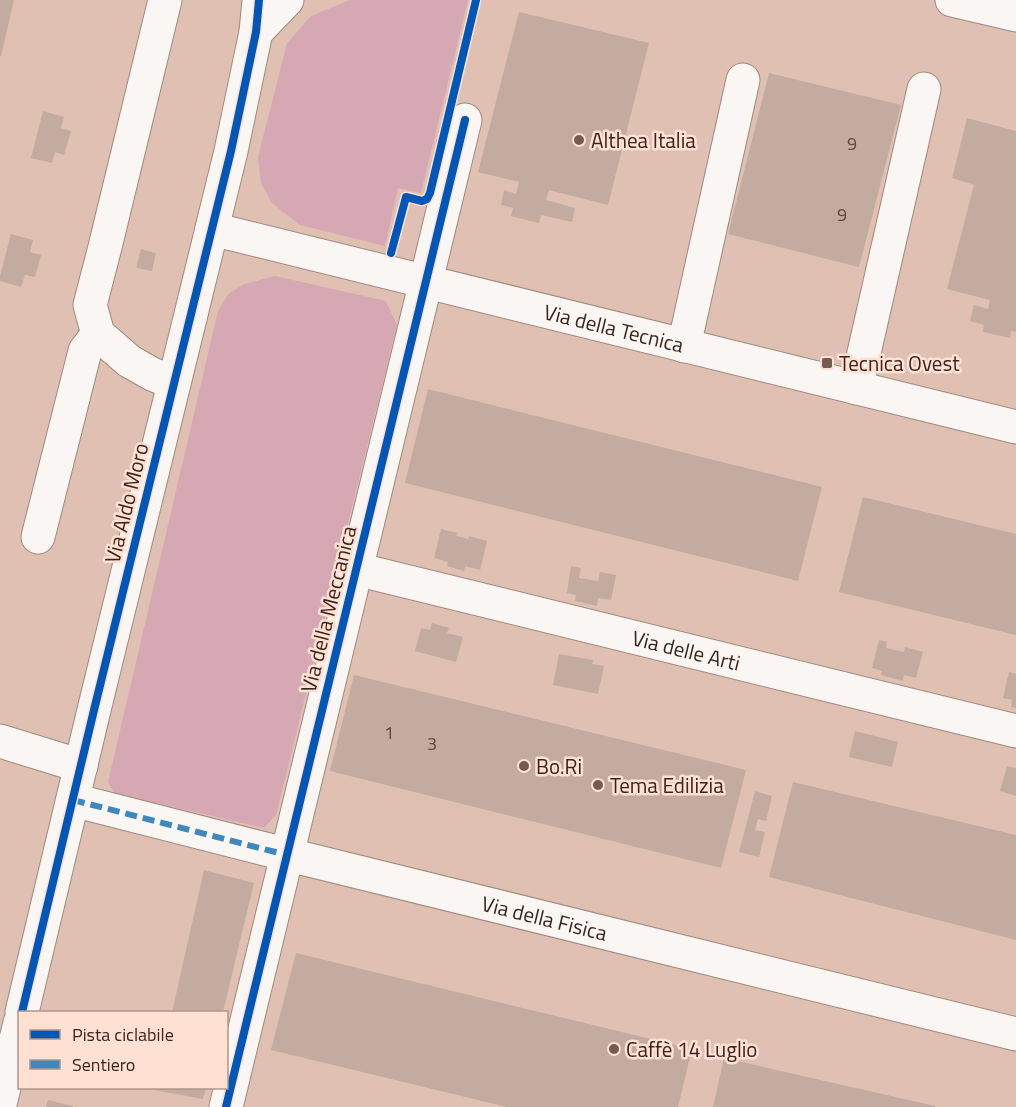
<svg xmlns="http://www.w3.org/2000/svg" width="1016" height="1107" font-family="'Titillium Web',sans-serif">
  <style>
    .green { fill: #d6a8b3 }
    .building { fill: #c4aba0 }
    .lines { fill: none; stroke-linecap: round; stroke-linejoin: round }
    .minor-casing { stroke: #a0897e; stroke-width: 35 }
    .minor { stroke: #faf6f3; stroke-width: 33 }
    .quiet { stroke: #3e88be; stroke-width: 6; stroke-dasharray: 12 6; stroke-linecap: butt }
    .cycleway-casing { stroke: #ffe1d3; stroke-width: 11 }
    .cycleway { stroke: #0057b8; stroke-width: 8 }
    .poi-dot { fill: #745b50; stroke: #ffe1d3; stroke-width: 2 }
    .labels { text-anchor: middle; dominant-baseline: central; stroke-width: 5; stroke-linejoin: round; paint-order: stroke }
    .number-label { font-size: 18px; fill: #5f483e }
    .poi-label { font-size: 21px; fill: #3b251b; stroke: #ffe1d3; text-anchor: start }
    .street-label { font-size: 21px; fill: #3b251b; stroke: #ffe1d3 }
  </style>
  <rect width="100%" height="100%" fill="#dfc0b2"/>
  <g class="green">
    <path d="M350 0H468L421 193 398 188 385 246 300 225 272 203 261 183 258 157 287 43 311 16Z"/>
    <path d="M275 276 386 301 397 325 276 815 264 828 114 793 108 782 218 311 228 294 244 284Z"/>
  </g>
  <g class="building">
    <path d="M0 0H14L1 56H0Z"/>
    <path d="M519 12 649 43 608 205 549 190 546 200 575 208 572 222 541 215 539 223 511 216 513 208 501 205 504 190 516 194 519 182 478 172Z"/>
    <path d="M769 73 901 105 859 267 728 234Z"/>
    <path d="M43 111 64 117 61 128 71 131 64 155 55 152 52 163 31 158Z"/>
    <path d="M967 118 1016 131V332L1011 331 1010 338 983 332 984 325 970 321 974 305 988 309 990 300 947 289 974 185 952 178Z"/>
    <path d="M11 234 33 240 30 252 41 255 35 277 25 275 21 287 0 281V276Z"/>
    <path d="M141 249 156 253 152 271 136 268Z"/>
    <path d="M428 389 822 487 798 581 405 483Z"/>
    <path d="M863 497 1016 534V635L839 592Z"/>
    <path d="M441 529 457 533 456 536 468 539 469 536 487 541 480 570 465 566 464 571 447 566 448 562 434 558Z"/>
    <path d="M571 566 581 568 579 578 598 581 600 572 616 575 611 600 598 598 597 606 575 601 576 595 567 593Z"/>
    <path d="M432 623 449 628 447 633 463 637 456 662 415 651 421 628 430 630Z"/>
    <path d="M879 640 887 642 886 648 904 652 905 647 923 652 916 678 904 675 903 681 881 675 882 671 872 668Z"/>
    <path d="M559 654 593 660 592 664 604 666 598 694 553 685Z"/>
    <path d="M1009 672 1016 674V708L1011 707 1012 700 1003 698Z"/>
    <path d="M354 675 746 770 721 868 330 771Z"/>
    <path d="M855 731 898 742 892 767 849 757Z"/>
    <path d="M1007 766 1016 768V796L1000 791Z"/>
    <path d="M793 782 1016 835V940L769 877Z"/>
    <path d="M755 791 772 796 766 821 758 819 755 830 765 832 759 857 739 852Z"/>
    <path d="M204 870 254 883 223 1012H172Z"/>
    <path d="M296 953 692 1049 678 1107H507L271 1050Z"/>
    <path d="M724 1058 935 1106V1107H713Z"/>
    <path d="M155 1088H206L203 1099 154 1090Z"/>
    <path d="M48 1100 73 1106V1107H46Z"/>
  </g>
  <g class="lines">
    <defs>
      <g id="minor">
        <path d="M165 0 105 247 90 305 98 334 129 361 152 374 174 383"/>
        <path d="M952 0 1016 15"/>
        <path d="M256 32 287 0"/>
        <path id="s1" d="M212 229 1016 427"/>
        <path d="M684 346 743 80"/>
        <path d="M856 388 924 89"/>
        <path d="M38 537 85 351 98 334"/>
        <path id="s2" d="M356 569 1016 731"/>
        <path d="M0 741 81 766"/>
        <path id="s3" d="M73 800 273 851 1016 1034"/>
        <path d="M22 1012 94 710 231 151 256 32 259 0"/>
        <path d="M0 1104 20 1023"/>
        <path d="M226 1107 465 120"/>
      </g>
    </defs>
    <use href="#minor" class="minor-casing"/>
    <use href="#minor" class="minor"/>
    <path class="quiet" d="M73 800 287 855"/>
    <defs>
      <g id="cycleway">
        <path d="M391 253 406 197 422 201 427 199 430 193 476 0"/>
        <path d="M22 1012 94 710 231 151 256 32 259 0"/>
        <path d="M226 1107 465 120"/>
      </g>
    </defs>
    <use href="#cycleway" class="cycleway-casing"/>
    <use href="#cycleway" class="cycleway"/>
  </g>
  <g class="poi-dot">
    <circle cx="579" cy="140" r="6"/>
    <rect x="821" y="357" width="12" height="12" rx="3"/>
    <circle cx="524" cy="766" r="6"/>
    <circle cx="598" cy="785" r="6"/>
    <circle cx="614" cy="1049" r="6"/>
  </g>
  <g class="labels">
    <g class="number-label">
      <text x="852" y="143">9</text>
      <text x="842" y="214">9</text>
      <text x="389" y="732">1</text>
      <text x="432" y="743">3</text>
    </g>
    <g class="poi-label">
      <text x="591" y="140">Althea Italia</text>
      <text x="839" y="363">Tecnica Ovest</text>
      <text x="536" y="766">Bo.Ri</text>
      <text x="610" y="785">Tema Edilizia</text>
      <text x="626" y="1049">Caffè 14 Luglio</text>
    </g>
    <g class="street-label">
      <text stroke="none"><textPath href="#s1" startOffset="414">Via della Tecnica</textPath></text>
      <text transform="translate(126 503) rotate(-76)">Via Aldo Moro</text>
      <text transform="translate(328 609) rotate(-76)">Via della Meccanica</text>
      <text stroke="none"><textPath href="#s2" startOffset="340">Via delle Arti</textPath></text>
      <text stroke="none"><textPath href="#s3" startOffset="486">Via della Fisica</textPath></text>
    </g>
  </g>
  <rect x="18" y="1011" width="210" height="78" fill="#ffe1d3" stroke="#b19689" stroke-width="1.5"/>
  <rect x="30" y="1030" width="30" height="9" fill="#0057b8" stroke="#b19689" stroke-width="1.5"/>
  <text x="72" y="1041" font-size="18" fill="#3b251b">Pista ciclabile</text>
  <rect x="30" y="1060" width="30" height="9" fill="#3e88be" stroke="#b19689" stroke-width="1.5"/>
  <text x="72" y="1071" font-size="18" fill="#3b251b">Sentiero</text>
</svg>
